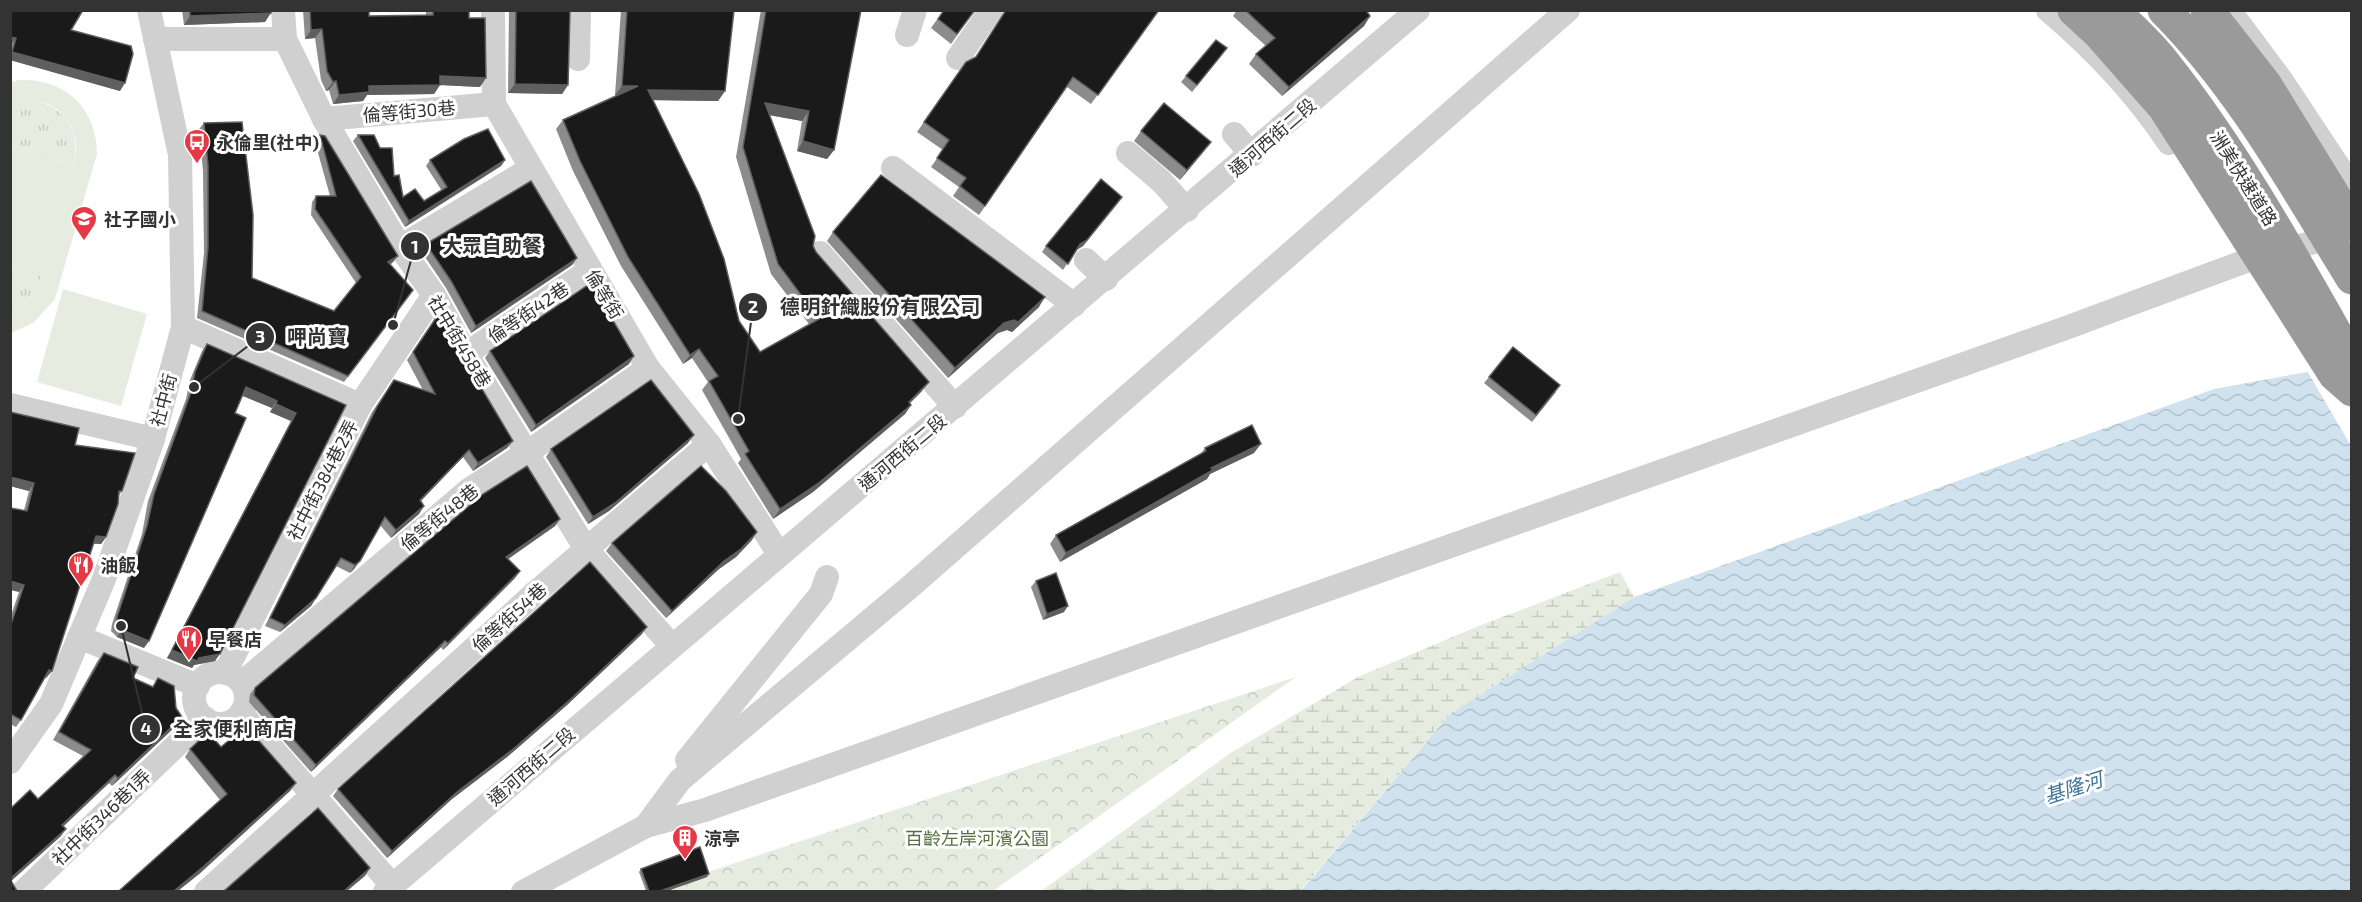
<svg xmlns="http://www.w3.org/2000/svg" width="2362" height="902" font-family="'Exo 2','Noto Sans TC',sans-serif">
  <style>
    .grass { fill: url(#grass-tufts) }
    .wetland { fill: url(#wetland-marsh) }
    .park { fill: url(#park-crowns) }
    .garden { fill: #e6ecdf }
    .water { fill: url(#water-waves) }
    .pier { fill: #fff }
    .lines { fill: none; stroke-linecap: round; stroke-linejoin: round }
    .minor { stroke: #d0d0d0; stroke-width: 24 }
    .highway { stroke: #9a9a9a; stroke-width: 33 }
    .highway-bridge { stroke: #9a9a9a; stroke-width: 33 }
    .wall { fill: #8c8c8c }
    .shaded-wall { fill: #5f5f5f }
    .building { fill: #1a1a1a; stroke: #5f5f5f; stroke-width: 1.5 }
    .labels { text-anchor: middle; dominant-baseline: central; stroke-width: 6; stroke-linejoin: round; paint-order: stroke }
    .street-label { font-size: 18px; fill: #333; stroke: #fff }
    .poi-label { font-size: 18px; font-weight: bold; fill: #333; stroke: #fff; text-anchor: start }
    .park-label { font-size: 18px; fill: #56703f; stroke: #fff }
    .water-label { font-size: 20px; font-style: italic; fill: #3f7597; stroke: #fff }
    .leader { fill: none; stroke: #333; stroke-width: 2 }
    .callout-dot { fill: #333; stroke: #fff; stroke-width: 2 }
    .mark-label { font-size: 18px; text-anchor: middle; font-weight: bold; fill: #fff }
    .callout-label { font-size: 20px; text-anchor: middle; font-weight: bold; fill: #333; stroke: #fff; stroke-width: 6; stroke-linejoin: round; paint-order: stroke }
  </style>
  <defs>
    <pattern id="grass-tufts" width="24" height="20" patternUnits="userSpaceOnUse" patternTransform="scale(1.5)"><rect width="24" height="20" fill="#e6ecdf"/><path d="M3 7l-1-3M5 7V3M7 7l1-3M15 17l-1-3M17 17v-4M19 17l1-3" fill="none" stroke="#c6cbc0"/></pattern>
    <pattern id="wetland-marsh" width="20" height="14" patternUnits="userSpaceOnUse" patternTransform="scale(1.5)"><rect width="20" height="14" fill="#e6ecdf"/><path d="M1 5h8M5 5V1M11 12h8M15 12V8" fill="none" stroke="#c6cbc0"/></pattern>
    <pattern id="park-crowns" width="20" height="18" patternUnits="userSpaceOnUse" patternTransform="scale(1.5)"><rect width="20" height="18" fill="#e6ecdf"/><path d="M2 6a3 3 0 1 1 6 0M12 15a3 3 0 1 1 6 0" fill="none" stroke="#c6cbc0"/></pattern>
    <pattern id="water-waves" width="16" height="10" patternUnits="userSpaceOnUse" patternTransform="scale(1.5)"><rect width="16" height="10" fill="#cfe2ee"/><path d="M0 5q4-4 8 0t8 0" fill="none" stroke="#b2c2cd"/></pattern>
  </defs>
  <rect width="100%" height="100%" fill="#fff"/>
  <g class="grass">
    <path d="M21 100C59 99 83 127 73 164L11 146 10 104Z"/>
    <path d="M10 267 42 275C37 291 27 306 11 311Z"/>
  </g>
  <path class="wetland" d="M1620 572 1634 597 1450 714 1300 891 1040 892 1229 754 1358 677 1476 627Z"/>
  <path class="park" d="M1296 677 993 891 662 892 711 871Z"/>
  <g class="garden">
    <path d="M19 80C65 78 97 108 97 154L55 299 33 323 11 333V311C27 306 37 292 41 276L11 267V146L73 164C87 124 49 89 11 104V82Z"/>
    <path d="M63 289 147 314 121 406 37 382Z"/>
  </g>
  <path class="water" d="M2351 364V891L1300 892 1450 714 1634 597 2214 389Z"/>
  <path class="pier" d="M2352 361 2351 446 2306 369Z"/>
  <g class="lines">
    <g class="minor">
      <path d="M283 10 285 39 324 119 400 247 434 295 466 354 586 549 672 646"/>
      <path d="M493 10 494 104 648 368 709 444 779 554"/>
      <path d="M2048 10C2093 48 2137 95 2169 143"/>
      <path d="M2229 10 2282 81 2352 187"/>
      <path d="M907 35 915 10"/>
      <path d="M155 39H285"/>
      <path d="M958 58 991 10"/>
      <path d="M578 59 579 10"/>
      <path d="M324 119 494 104"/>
      <path d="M1234 134 1252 155"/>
      <path d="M1128 153 1161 181 1187 210"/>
      <path d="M893 168 1074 305"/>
      <path d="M400 247 530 169"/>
      <path d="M820 253 955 407"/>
      <path d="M1086 260 1106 279"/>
      <path d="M183 327 360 405"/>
      <path d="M466 354 590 270"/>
      <path d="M10 405 153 439"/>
      <path d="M79 637 198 686"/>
      <circle cx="220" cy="698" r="26"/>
      <path d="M225 673 360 405 434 295"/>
      <path d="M242 683 470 489 528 452 648 368"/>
      <path d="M241 713 392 885"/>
      <path d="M687 760 821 594 827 577"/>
      <path d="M10 762 51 704 104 579 153 439 183 327 180 155 149 10"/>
      <path d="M646 826 705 810 2063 329 2246 261 2343 234"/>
      <path d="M23 892 205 718"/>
      <path d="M206 892 536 592 709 444"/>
      <path d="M385 892 1418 10"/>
      <path d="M523 892 646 826 680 780 911 586 1568 10"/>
    </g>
    <path class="highway" d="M2207 10 2265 84 2352 225"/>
    <g class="highway-bridge">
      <path d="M2074 10 2099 33 2164 107 2335 375 2352 390"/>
      <path d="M2113 10C2130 27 2150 44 2164 63 2237 155 2293 258 2351 360"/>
      <path d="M2164 10C2241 87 2295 186 2352 278"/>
    </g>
  </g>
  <g class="wall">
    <path d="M10 10 71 30 120 91 10 60Z"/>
    <path d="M182 10H271L265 22 184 25Z"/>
    <path d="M303 10H369V16L426 15V10H469V18L480 87 440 85 434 94 367 95 363 101 333 104 329 90 326 91 321 80 315 38 305 39Z"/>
    <path d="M509 10H570L568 85 562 94 508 93Z"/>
    <path d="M621 10H734L725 91 718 101 653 100 739 321 760 352 809 324 771 274 736 157 761 10H861L834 150 827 159 797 151 802 121 769 115 816 252 922 391 910 403 911 405 905 414 813 492 773 519 738 463 741 459 702 390 708 382 692 358 683 364 621 266 573 171 556 129 563 120 617 95H615Z"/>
    <path d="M944 10H975L951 44 931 28Z"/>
    <path d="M1005 10H1159L1091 104 1067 87 979 215 953 196 959 187 931 167 943 150 917 132 966 62 976 57 1005 12Z"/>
    <path d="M1237 10H1366L1370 16 1364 26 1282 96 1249 64 1256 54 1266 46 1233 16Z"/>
    <path d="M1222 55 1192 92 1181 82 1186 76Z"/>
    <path d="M204 123 252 278 334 311 356 283 311 215 312 202 316 196H330L315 142 320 135 393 262 390 265 413 290 344 382 197 318 204 253 203 171 199 129Z"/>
    <path d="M1141 131 1204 151 1180 180 1134 141Z"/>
    <path d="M358 135 394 176 403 197 424 201 442 191 426 166 430 160H505L501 166 405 227 353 141Z"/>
    <path d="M1118 203 1083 246 1076 250 1063 270 1042 252 1046 246Z"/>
    <path d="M833 232 1039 307 1012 332 1007 330 998 333 948 378 827 241Z"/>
    <path d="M426 244 577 258 572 265 471 333 446 288 421 251Z"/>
    <path d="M438 315 513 441 507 448 473 471 463 457 420 502 424 506 419 514 391 538 380 525 354 569 350 573 336 566 311 606 280 632 265 626 372 412 394 380 423 390 407 360Z"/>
    <path d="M207 344 346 405 215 661 194 665 192 668 167 658 291 421 270 412 272 408 242 395 144 648 117 637 111 631 112 624 142 534 148 501 186 399 190 380 202 351Z"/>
    <path d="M490 351 629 364 531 432 485 358Z"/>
    <path d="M1489 377 1556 392 1532 422 1484 383Z"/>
    <path d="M688 443 609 511 588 524 546 457 551 449Z"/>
    <path d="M75 445 122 491 118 497 106 537 101 544H93L52 671 46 678H45L21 720 16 727 10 724V618L19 592 24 510 29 491 10 486Z"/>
    <path d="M1205 448 1254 453 1210 474 1207 479 1060 562 1050 544 1056 535 1200 455Z"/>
    <path d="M560 519 555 526 508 559 520 571 515 578 443 650 441 647 311 772 249 702 250 694 255 688Z"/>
    <path d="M752 540 736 557 719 569 666 618 606 551 612 543Z"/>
    <path d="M1036 581 1064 612 1043 620 1031 587Z"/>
    <path d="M642 634 567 705 507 757 452 799 387 858 333 796 338 789Z"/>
    <path d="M104 653 133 678 152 687 158 678 177 725 112 786 109 783 64 826 61 836 11 881 10 891V809L38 799 83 756 53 740 98 660Z"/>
    <path d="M221 747 296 783 290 791 198 875 220 800 185 757 190 749Z"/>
    <path d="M641 869 707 877 667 891H646L639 872Z"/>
  </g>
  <g class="shaded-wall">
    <path d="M271 13 265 22 184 25 190 16Z"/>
    <path d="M1370 16 1364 26 1282 96 1289 87Z"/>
    <path d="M322 29 315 38 305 39 311 30Z"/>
    <path d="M10 37 16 38 10 46Z"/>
    <path d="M12 52 125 83 120 91 10 60V54Z"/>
    <path d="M440 76 486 78 480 87 440 85 434 94 367 95 363 101 333 104 339 95 369 86Z"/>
    <path d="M336 81 329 90 326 91 333 82Z"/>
    <path d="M515 84 568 85 562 94 508 93Z"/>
    <path d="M622 86H638L631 96 615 95Z"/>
    <path d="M648 90 725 91 718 101 641 100Z"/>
    <path d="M765 103 809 111 802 121 758 113Z"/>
    <path d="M803 141 834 150 827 159 797 151Z"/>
    <path d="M1211 142 1204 151 1180 180 1187 170Z"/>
    <path d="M505 160 501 166 405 227 409 221Z"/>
    <path d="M1122 197 1083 246 1075 251 1080 244Z"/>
    <path d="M398 256 393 262 383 269 388 262Z"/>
    <path d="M577 258 572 265 471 333 476 326Z"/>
    <path d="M1045 297 1039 307 1012 332 1007 330 998 333 948 378 955 368 1004 323Z"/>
    <path d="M699 349 692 358 683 364 690 355Z"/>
    <path d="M634 356 629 364 531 432 536 425Z"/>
    <path d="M929 382 922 391 902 411 909 402Z"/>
    <path d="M246 387 277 401 272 408 240 395Z"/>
    <path d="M276 404 296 413 291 421 270 412Z"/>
    <path d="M911 405 905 414 813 492 773 519 780 509Z"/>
    <path d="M694 435 688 443 609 511 588 524 593 517Z"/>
    <path d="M513 441 507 448 473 471 478 463Z"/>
    <path d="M1261 444 1254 453 1210 474 1207 479 1060 562 1066 553 1211 468Z"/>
    <path d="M469 450 463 457 414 508 420 500Z"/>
    <path d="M10 477 34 483 29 491 10 486Z"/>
    <path d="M424 506 419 514 391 538 396 530Z"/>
    <path d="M560 519 555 526 501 564 506 557Z"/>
    <path d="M757 532 752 540 736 557 719 569 666 618 672 611 724 561Z"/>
    <path d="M96 536 106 537 101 544 91 543Z"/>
    <path d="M360 561 354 569 350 573 355 565Z"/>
    <path d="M520 571 515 578 443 650 448 643Z"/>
    <path d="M10 581 24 585 19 592 10 590Z"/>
    <path d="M316 598 311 606 280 632 285 625Z"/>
    <path d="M1068 606 1064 612 1043 620 1047 614Z"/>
    <path d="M647 627 642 634 567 705 507 757 452 799 387 858 392 851 457 792Z"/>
    <path d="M122 630 149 641 144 648 117 637Z"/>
    <path d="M445 641 441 647 311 772 316 765Z"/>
    <path d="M172 650 220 654 215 661 194 665 192 668 167 658Z"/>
    <path d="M49 670 52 671 46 678 44 677Z"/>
    <path d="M182 717 177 725 112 786 118 778Z"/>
    <path d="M115 775 109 783 57 832 62 825Z"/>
    <path d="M296 783 290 791 198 875 178 891H174Z"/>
    <path d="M66 829 61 836 10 882V879Z"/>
    <path d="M370 868 365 876 347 891H344Z"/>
    <path d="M709 874 707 877 667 891H660Z"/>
  </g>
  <g class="building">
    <path d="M10 10H83L71 30 131 46 133 54 125 83 12 52 16 38 10 37Z"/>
    <path d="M190 10H271V13L190 16Z"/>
    <path d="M310 10H369V16L433 15V10H469V18H485L486 78 440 76V85L369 86V92L339 95 336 81 333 82 327 71 322 29 311 30Z"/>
    <path d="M516 10H570L568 85 515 84Z"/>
    <path d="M627 10H734L725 91 648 90 699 194 724 259 739 321 760 352 819 319 778 264 743 147 766 10H861L834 150 803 141 809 111 765 103 815 236 813 246 816 252 929 382 909 402 911 405 820 482 780 509 745 454 749 451 709 381 718 376 699 349 690 355 628 257 580 161 563 120 638 86H622Z"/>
    <path d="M944 10H975L957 34 938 19Z"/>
    <path d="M1006 10H1159L1098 95 1073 77 985 206 960 186 966 178 937 158 949 140 924 122 966 62 976 57Z"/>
    <path d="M1245 10H1366L1370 16 1289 87 1256 54 1275 38Z"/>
    <path d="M1216 40 1227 48 1197 85 1186 76Z"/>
    <path d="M1164 103 1211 142 1187 170 1141 131Z"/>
    <path d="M242 122 253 215 252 278 334 311 361 277 315 209 316 196H336L320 135 325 136 398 256 388 262 413 290 348 376 202 311 208 247V165L204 123Z"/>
    <path d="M488 129 505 160 409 221 358 135H374L380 148H392L394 176 399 175 403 197 415 189 424 201 447 187 430 160 464 139Z"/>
    <path d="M881 175 1045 297 1018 322 1014 320 1004 323 955 368 833 232Z"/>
    <path d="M1101 179 1122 197 1087 240 1080 244 1068 264 1046 246Z"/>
    <path d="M531 181 577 258 476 326 451 281 426 244Z"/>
    <path d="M591 283 634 356 536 425 490 351Z"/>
    <path d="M438 315 513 441 478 463 469 450 420 500 424 506 396 530 385 517 360 561 355 565 341 558 316 598 285 625 270 618 378 405 394 380 435 394 413 352Z"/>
    <path d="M207 344 346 405 220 654 199 658 197 661 172 650 296 413 276 404 277 401 246 387 235 413 246 418 149 641 122 630 117 624V617L147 526 154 494 191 392 195 372Z"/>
    <path d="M1513 347 1560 385 1536 415 1489 377Z"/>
    <path d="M651 380 694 435 615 503 593 517 551 449Z"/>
    <path d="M10 412 79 428 75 445 135 453 122 491H119L118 504 106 537 96 536 52 671 49 670 21 720 10 714V627L24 585 10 581V508L27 511 34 483 10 477Z"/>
    <path d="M1252 425 1261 444 1211 468 1213 470 1066 553 1056 535 1206 451 1205 448Z"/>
    <path d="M527 466 560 519 506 557 520 571 448 643 445 641 316 765 254 695 255 688 483 494Z"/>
    <path d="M701 466 726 491 757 532 741 549 724 561 672 611 612 543Z"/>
    <path d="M590 562 647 627 572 698 512 750 457 792 392 851 338 789Z"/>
    <path d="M1056 573 1068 606 1047 614 1036 581Z"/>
    <path d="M104 653 138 667 133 678 153 687 158 678 174 686 176 708 182 717 118 778 115 775 62 825 66 829 10 879V809L30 790 38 799 91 750 59 732Z"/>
    <path d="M246 726 296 783 203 867 174 891H119L227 794 190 749 208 732 221 747Z"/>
    <path d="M318 808 370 868 344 891H224Z"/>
    <path d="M700 847 709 874 660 891H649L641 869Z"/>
    <path d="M10 879 17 891H10Z"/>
  </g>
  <defs>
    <symbol id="bus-pin" viewBox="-11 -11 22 30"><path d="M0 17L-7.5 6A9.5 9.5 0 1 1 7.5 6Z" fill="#e63946" stroke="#fff"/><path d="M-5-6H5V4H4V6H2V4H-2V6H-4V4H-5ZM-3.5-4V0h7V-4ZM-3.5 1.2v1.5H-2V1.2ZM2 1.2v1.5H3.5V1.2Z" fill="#fff"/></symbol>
    <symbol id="school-pin" viewBox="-11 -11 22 30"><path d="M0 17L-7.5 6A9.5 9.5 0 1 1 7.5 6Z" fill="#e63946" stroke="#fff"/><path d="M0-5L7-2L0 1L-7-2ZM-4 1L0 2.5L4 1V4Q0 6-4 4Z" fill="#fff"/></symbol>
    <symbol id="restaurant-pin" viewBox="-11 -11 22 30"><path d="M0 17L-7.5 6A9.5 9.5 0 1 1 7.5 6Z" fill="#e63946" stroke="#fff"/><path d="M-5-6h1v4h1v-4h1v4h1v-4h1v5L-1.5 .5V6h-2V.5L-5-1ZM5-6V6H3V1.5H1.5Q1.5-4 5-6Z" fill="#fff"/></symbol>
    <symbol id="building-pin" viewBox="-11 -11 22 30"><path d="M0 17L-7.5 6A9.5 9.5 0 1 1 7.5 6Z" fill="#e63946" stroke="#fff"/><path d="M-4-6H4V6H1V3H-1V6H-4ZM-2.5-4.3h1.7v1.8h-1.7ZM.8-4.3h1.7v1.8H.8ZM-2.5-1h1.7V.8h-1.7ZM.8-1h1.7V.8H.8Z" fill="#fff"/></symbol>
  </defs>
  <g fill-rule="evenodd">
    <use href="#bus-pin" x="182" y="127" width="30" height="40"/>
    <use href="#school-pin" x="69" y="204" width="30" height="40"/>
    <use href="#restaurant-pin" x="66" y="550" width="30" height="40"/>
    <use href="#restaurant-pin" x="174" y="624" width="30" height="40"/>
    <use href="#building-pin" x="670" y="823" width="30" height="40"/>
  </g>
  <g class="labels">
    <g class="street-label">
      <text transform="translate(409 111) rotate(-5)">倫等街30巷</text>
      <text transform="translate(1272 137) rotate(-41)">通河西街二段</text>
      <text transform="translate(2244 178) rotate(58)">洲美快速道路</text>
      <text transform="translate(605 294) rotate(59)">倫等街</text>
      <text transform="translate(528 312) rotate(-34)">倫等街42巷</text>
      <text transform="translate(460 341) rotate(59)">社中街458巷</text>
      <text transform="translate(163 400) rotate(-75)">社中街</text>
      <text transform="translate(902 452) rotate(-40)">通河西街二段</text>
      <text transform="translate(322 480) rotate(-63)">社中街384巷2弄</text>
      <text transform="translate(439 517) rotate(-39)">倫等街48巷</text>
      <text transform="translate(509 617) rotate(-42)">倫等街54巷</text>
      <text transform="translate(531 766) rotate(-41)">通河西街二段</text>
      <text transform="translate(101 817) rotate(-44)">社中街346巷1弄</text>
    </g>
    <g class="poi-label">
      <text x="216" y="142">永倫里(社中)</text>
      <text x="104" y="219">社子國小</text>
      <text x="100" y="565">油飯</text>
      <text x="208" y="639">早餐店</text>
      <text x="704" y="838">涼亭</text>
    </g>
    <g class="park-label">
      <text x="977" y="838">百齡左岸河濱公園</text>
    </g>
    <g class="water-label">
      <text transform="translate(2073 787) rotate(-18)">基隆河</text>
    </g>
  </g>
  <path class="leader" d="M393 325L415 246M738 419L753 307M194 387L260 337M121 626L146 729"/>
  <g class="callout-dot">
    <circle cx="393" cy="325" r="6"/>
    <circle cx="738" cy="419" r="6"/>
    <circle cx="194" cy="387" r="6"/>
    <circle cx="121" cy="626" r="6"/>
    <circle cx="415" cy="246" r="15"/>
    <circle cx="753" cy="307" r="15"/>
    <circle cx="260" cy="337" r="15"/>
    <circle cx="146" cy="729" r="15"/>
  </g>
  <g class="mark-label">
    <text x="415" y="253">1</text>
    <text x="753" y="313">2</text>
    <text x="260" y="343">3</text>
    <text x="146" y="735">4</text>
  </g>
  <g class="callout-label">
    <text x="492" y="253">大眾自助餐</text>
    <text x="880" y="314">德明針織股份有限公司</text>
    <text x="317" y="344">呷尚寶</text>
    <text x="233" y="736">全家便利商店</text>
  </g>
  <rect width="2362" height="902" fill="none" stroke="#333333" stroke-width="24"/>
</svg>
